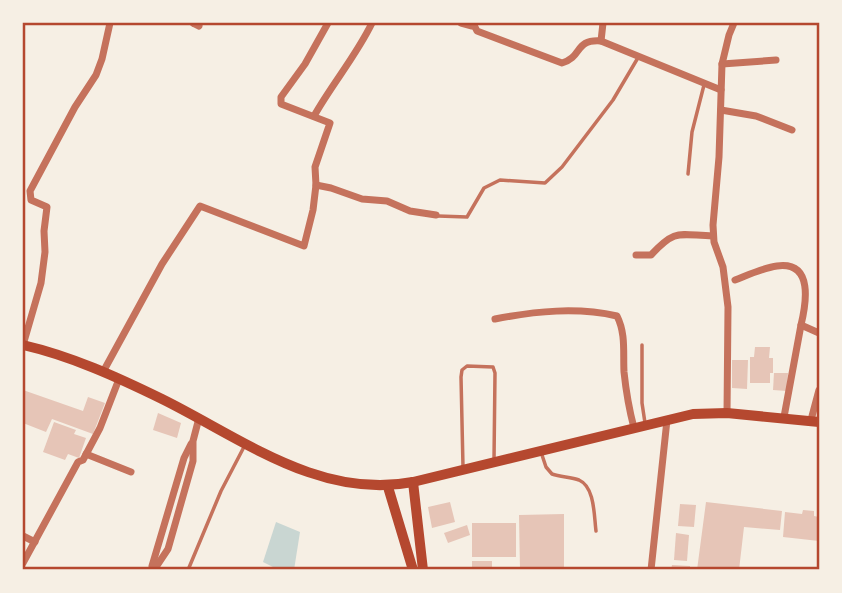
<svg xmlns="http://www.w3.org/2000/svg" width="842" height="593" font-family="Overpass,sans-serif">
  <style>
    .water { fill: #c9d6d2 }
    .building { fill: #e6c5b7 }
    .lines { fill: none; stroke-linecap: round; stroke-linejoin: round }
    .service { stroke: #c5725c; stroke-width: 3.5 }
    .minor { stroke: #c5725c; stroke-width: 7 }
    .primary { stroke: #b5482f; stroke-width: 10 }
    .trunk { stroke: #b5482f; stroke-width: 10 }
    .neatline { fill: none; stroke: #b5482f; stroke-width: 2.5 }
  </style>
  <rect width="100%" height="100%" fill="#f6efe4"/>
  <path class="water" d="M276 522 300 532 294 570H279L263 562Z"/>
  <g class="building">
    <path d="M755 347H770L769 358H773V373H770V383H750V357H754Z"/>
    <path d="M732 360H748L747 389 732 388Z"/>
    <path d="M774 373H788L787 391 773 390Z"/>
    <path d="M23 390 83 411 88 397 105 403 93 434 52 419 46 432 23 423Z"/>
    <path d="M158 413 181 423 177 438 153 430Z"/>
    <path d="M54 422 76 430 74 434 86 438 79 458 68 454 65 460 43 452Z"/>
    <path d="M450 502 455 522 432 528 428 507Z"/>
    <path d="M706 502 782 511 780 530 744 527 739 570H697Z"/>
    <path d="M680 504 696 505 694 527 678 526Z"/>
    <path d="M803 510 814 511V516L819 517V541L783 537 785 512 802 514Z"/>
    <path d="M564 514V570H520L519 515Z"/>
    <rect x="472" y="523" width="44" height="34"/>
    <path d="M467 525 470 535 448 543 444 533Z"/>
    <path d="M676 533 689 535 687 561 674 560Z"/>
    <rect x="472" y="561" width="20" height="7"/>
    <path d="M672 565 690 566V570H671Z"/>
  </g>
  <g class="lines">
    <g class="service">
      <path d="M688 174 692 132 704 85"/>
      <path d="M438 216 467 217 484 188 500 180 545 183 562 167 613 100 639 56"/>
      <path d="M642 345V403L645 423"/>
      <path d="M541 452 546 467 552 474C561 477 571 477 579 480 595 487 594 516 596 531"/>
      <path d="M463 467 461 377 462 370 467 366 493 367 495 373 494 460"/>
      <path d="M188 570 221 491 245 445"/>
      <path d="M514 570V569"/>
    </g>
    <g class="minor">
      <path d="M193 23 199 26"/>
      <path d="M461 23 472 26"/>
      <path d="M473 23 477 31 562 63C583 57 574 39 601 41L721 90"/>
      <path d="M601 41 603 23"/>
      <path d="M722 64 776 60"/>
      <path d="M721 110 756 116 792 130"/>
      <path d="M314 116C332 84 356 56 372 23"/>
      <path d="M316 185 331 188 362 199 387 201 410 211 436 215"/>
      <path d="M636 255H651C676 228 679 235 713 236"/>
      <path d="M735 280C748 275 763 268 777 266 814 261 806 304 801 325L819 333"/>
      <path d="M495 319C536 311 577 307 617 316 626 334 623 352 624 372 626 391 629 409 634 428"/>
      <path d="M23 345 41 283 45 252 44 231 47 207 31 200 30 191 75 107 96 75 102 59 110 23"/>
      <path d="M103 372 162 264 200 206 304 246 313 210 316 185 315 167 330 123 281 104V97L305 64 328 23"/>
      <path d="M727 413 728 307 723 267 714 242 713 225 719 157 722 64 729 35 734 23"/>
      <path d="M784 417 801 325"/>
      <path d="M811 420 819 390"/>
      <path d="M86 454 131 472"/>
      <path d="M23 536 35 542"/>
      <path d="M23 563 78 462 83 460 100 428 119 379"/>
      <path d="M152 566 184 458 191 444"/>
      <path d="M154 570 168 549 193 461V441L199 418"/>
      <path d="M651 570 667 420"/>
    </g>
    <g class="primary">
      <path d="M413 482 423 570"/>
      <path d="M388 487 413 570"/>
    </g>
    <path class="trunk" d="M23 345C71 356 117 377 162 399 241 438 320 500 413 482L693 414 727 413 819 422"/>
  </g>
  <rect width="842" height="593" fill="none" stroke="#f6efe4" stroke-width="49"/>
  <rect x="24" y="24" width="794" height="544" class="neatline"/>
</svg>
